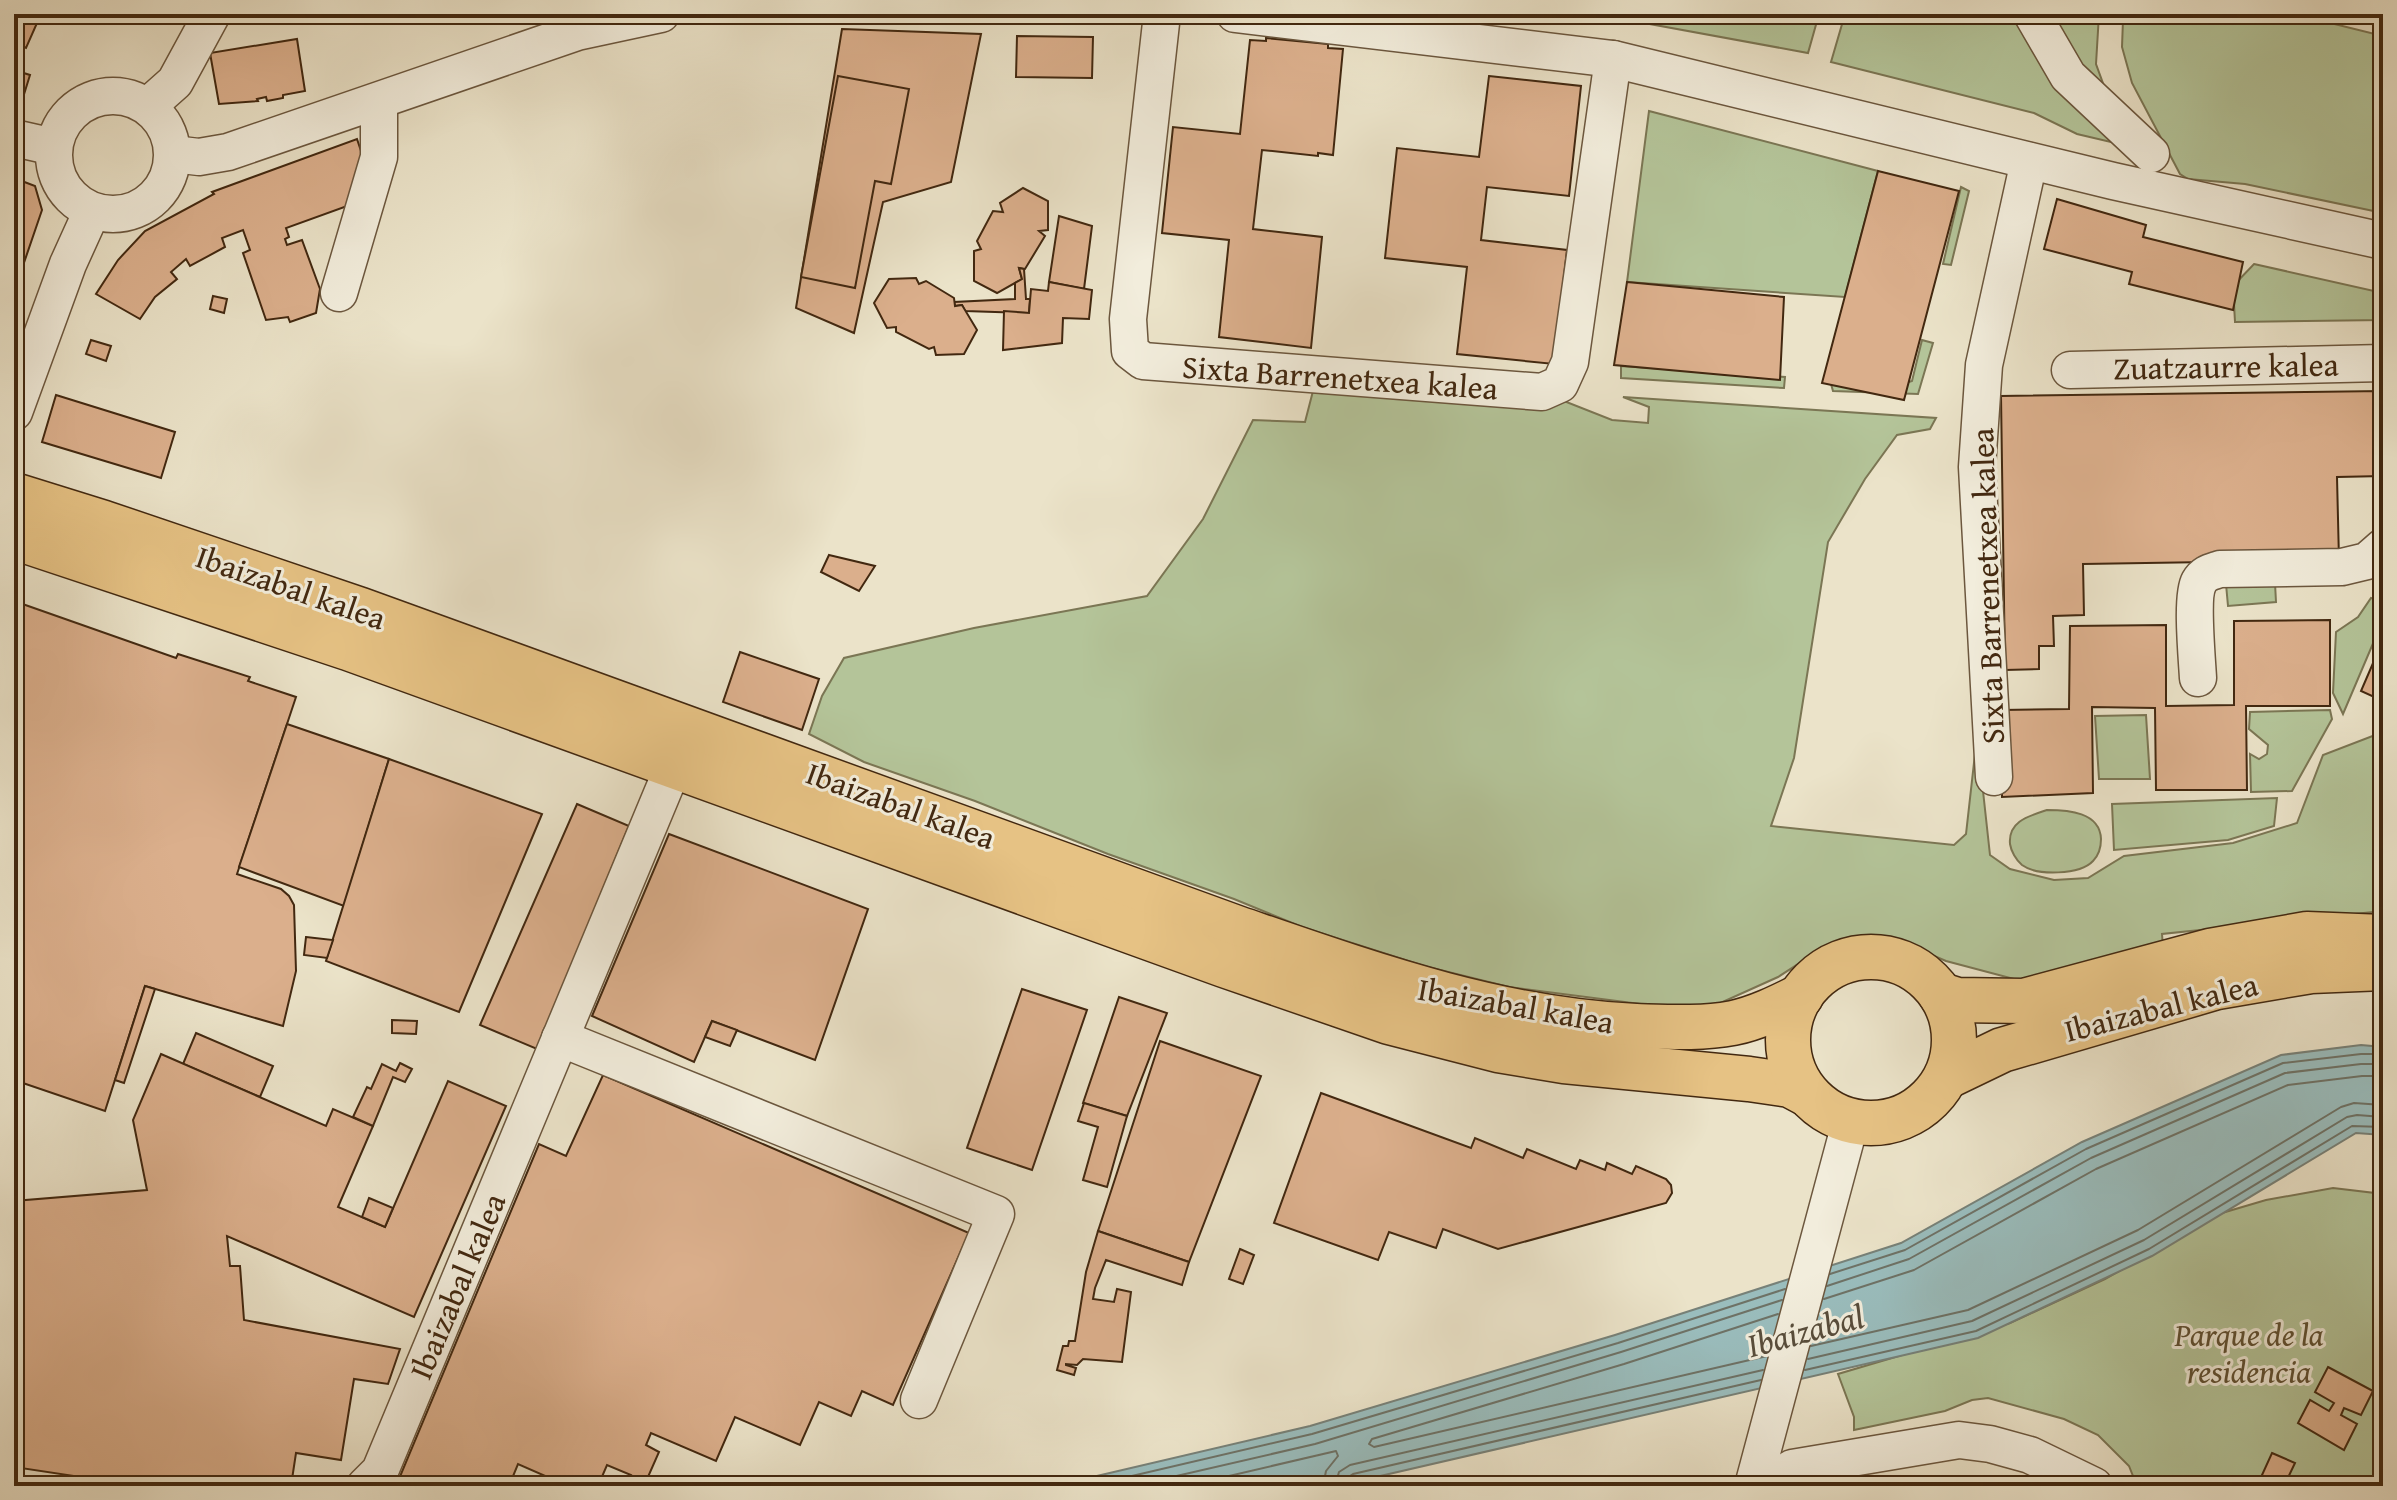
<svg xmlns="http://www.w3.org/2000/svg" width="2397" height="1500" font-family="'Gentium Book Plus',serif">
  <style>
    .green { fill: #b4c499; stroke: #7b7654; stroke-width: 2 }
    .water { fill: #9abdbd; stroke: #778178; stroke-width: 2 }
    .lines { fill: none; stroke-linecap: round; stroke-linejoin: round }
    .shore { stroke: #6e7266; stroke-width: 2 }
    .building { fill: #dbaf8c; stroke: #422810; stroke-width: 2 }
    .minor-casing { stroke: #6c573e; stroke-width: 39 }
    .trunk-casing { stroke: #422810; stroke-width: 47 }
    .minor { stroke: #f2eddc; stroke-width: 36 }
    .trunk { stroke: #e6c284; stroke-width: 44 }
    .labels { text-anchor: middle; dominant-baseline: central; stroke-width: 6; stroke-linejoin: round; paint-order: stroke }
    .street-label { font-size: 32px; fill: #422810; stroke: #f2eddc }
    .park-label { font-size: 32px; font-style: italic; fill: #5e4f32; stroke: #f2eddc }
    .water-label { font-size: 34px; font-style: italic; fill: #584d3b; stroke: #f2eddc }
  </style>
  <rect width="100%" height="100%" fill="#ebe3c9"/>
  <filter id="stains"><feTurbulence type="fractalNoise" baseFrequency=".0025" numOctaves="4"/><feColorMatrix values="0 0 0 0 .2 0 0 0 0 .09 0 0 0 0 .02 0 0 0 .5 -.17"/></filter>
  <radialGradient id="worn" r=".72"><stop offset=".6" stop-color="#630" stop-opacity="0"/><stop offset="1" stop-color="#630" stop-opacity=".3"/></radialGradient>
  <g class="green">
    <path d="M1595 14H1819L1808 53Z"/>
    <path d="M1845 14H2013L2050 80 2115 143 2077 134 2034 113 1831 62Z"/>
    <path d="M2052 14H2099L2096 64 2112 108 2104 102Z"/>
    <path d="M2132 14H2294L2383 36V213L2245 184 2188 179 2180 174 2132 83 2122 47 2123 20Z"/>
    <path d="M1649 111 1878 171 1845 297 1627 282Z"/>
    <path d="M1961 187 1969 191 1951 265 1943 264Z"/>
    <path d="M2254 264 2383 293V320L2235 322 2233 286Z"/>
    <path d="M1922 340 1933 343 1918 394 1833 391 1831 384H1903L1912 381Z"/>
    <path d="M1621 366 1785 377 1784 388 1621 378Z"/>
    <path d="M1313 391 1564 401 1612 420 1648 423 1649 407 1623 397 1936 418 1930 429 1897 435 1865 479 1828 542 1794 758 1771 826 1954 845 1966 834 1977 736 1990 855 2010 869 2054 880 2088 878 2124 856 2233 843 2297 823 2323 755 2383 732V911L2162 934 2163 947 2029 983 1946 961 1911 946 1868 938 1823 948 1778 977 1716 1005H1648L1509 987 1424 966 1302 927 1234 899 1108 854 975 801 864 762 809 734 822 696 844 658 974 628 1147 596 1203 519 1253 420 1305 422Z"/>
    <path d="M2275 583 2276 602 2228 606 2226 584Z"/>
    <path d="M2371 598 2383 602V620L2343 714 2333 693 2336 632 2358 617Z"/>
    <path d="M2330 710 2332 719 2292 791 2251 792 2250 754 2259 759 2267 754 2268 745 2249 729 2250 712Z"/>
    <path d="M2146 715 2150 779H2099L2095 716Z"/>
    <path d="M2277 798 2274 826 2228 840 2114 850 2112 804Z"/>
    <path d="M2047 810C2068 810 2100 812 2101 839 2101 847 2099 855 2093 861 2080 875 2037 876 2022 865 2016 860 2011 851 2010 844 2008 821 2029 816 2047 810Z"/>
    <path d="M2333 1188 2383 1194V1486H2137L2129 1466 2098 1435 2064 1419 1988 1398 1972 1400 1945 1411 1854 1430V1417L1838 1374 2010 1323 2105 1279 2222 1213 2266 1200Z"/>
  </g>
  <path class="water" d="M2361 1045 2383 1047V1135L2356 1133 2152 1256 1978 1338 1337 1486H1054L1310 1426 1615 1335 1901 1243 2082 1142 2281 1055Z"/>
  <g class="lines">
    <g class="shore">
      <path d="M1830 1274 1905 1250 2086 1149 2283 1063 2361 1054H2383"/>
      <path d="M1827 1286 1909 1259 2091 1158 2285 1073 2361 1064H2383"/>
      <path d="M1824 1299 1914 1270 2096 1169 2288 1085 2362 1076H2383"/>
      <path d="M1811 1346 1968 1310 2138 1230 2341 1107 2354 1103 2383 1105"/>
      <path d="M1767 1356 1374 1447 1369 1444 1372 1439 1624 1364 1778 1314"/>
      <path d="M1808 1359 1972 1321 2144 1240 2347 1117 2357 1115 2383 1117"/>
      <path d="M1805 1370 1976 1331 2149 1249 2352 1126 2383 1127"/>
      <path d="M1089 1486 1312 1434 1618 1343 1785 1289"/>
      <path d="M1133 1486 1315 1444 1621 1352 1782 1300"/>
      <path d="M1186 1486 1336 1451 1338 1456 1326 1471 1323 1486"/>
      <path d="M1335 1486 1339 1472 1350 1465 1763 1370"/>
      <path d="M1345 1486 1347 1478 1353 1474 1761 1380"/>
    </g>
  </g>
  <g class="building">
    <path d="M14 14H41L26 48 14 42Z"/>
    <path d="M346 14H383L382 18Z"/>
    <path d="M842 29 981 34 951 182 883 202 854 333 796 308Z"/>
    <path d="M1017 36 1093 37 1092 78 1016 77Z"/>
    <path d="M1266 38 1328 44V48L1343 49 1333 155 1318 153V156L1262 150 1253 229 1322 237 1311 348 1219 337 1229 240 1162 233 1173 127 1240 134 1250 40 1266 41Z"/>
    <path d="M297 39 305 91 283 95V98L267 101 266 97 257 99 258 101 219 104 210 53Z"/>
    <path d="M14 70 30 75 17 117 14 116Z"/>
    <path d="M838 76 909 89 891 184 875 181 855 288 801 277Z"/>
    <path d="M1489 76 1581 86 1569 196 1487 187 1481 240 1567 250 1554 364 1457 354 1467 267 1385 258 1397 148 1479 157Z"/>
    <path d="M357 139 364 160 350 205 286 228 289 237 285 239 287 245 302 240 320 289 316 313 290 322 288 317 266 320 243 253 250 250 243 230 222 238 225 247 190 266 186 259 171 272 177 279 155 297 140 319 96 294 118 260 145 231 214 194 212 192Z"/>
    <path d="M1878 171 1959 191 1904 400 1822 383Z"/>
    <path d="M14 178 35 186 42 210 14 292Z"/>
    <path d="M1023 188 1048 201V230L1039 231 1045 236 1025 269 1019 268 1022 279 997 293 974 281V251L981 249 977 241 993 211 1003 212 1000 203Z"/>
    <path d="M2057 199 2146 225 2143 237 2243 262 2233 310 2129 284 2132 272 2044 249Z"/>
    <path d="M1059 216 1092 226 1084 289 1049 282Z"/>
    <path d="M1019 268 1024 269 1026 299H1030L1029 313 965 311 962 305 955 306 954 302 1015 299V283L1022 279Z"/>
    <path d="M916 278 919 284 926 281 954 298 955 306 962 305 977 330 964 354 936 355 934 347 929 349 896 332V327L887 328 874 303 889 279Z"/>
    <path d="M1049 282 1092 290 1089 319 1063 318 1062 343 1003 350 1004 311 1029 313 1031 289 1048 291Z"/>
    <path d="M1627 282 1784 297 1780 380 1614 365Z"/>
    <path d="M213 296 227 299 224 313 210 309Z"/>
    <path d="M91 340 111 346 106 361 86 354Z"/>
    <path d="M2383 391V476L2337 477 2339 560 2083 564 2084 615 2053 616 2054 646H2039V669L2005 670 2001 396Z"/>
    <path d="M56 395 175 432 161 478 42 442Z"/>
    <path d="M829 555 875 566 859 591 821 572Z"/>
    <path d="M14 601 176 658 178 654 250 677 248 681 296 697 237 874 281 889 289 896 294 905 296 971 283 1026 145 986 105 1111 14 1080Z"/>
    <path d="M2330 620V706H2246L2247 790H2156L2155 708 2092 707 2093 793 2002 797V710L2069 709 2070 626 2166 625V706L2234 705V621Z"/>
    <path d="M2383 640V701L2361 691Z"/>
    <path d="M740 652 819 679 802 730 723 702Z"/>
    <path d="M287 724 389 759 344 906 239 867Z"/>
    <path d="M389 759 542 814 459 1012 326 961Z"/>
    <path d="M577 804 629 826 537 1049 480 1025Z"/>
    <path d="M669 834 868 909 815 1060 712 1021 694 1062 592 1016Z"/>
    <path d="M306 937 333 940 327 958 304 955Z"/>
    <path d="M145 986 155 989 124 1083 115 1080Z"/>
    <path d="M1022 989 1087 1010 1032 1170 967 1148Z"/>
    <path d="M1119 997 1167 1013 1127 1116 1083 1103Z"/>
    <path d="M392 1020 417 1021 416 1034 392 1033Z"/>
    <path d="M712 1021 737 1030 730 1046 705 1037Z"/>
    <path d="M196 1033 273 1066 260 1097 183 1064Z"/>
    <path d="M1160 1041 1261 1076 1189 1262 1098 1231Z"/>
    <path d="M161 1054 326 1126 333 1109 373 1126 338 1207 385 1227 448 1081 506 1106 414 1317 227 1236 230 1266H240L244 1320 400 1349 388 1384 354 1379 341 1460 296 1453 291 1486H140L14 1467V1201L147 1190 133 1120Z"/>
    <path d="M400 1063 412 1069 405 1082 393 1077 373 1126 353 1117 367 1087 371 1089 382 1064 396 1071Z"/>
    <path d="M603 1075 969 1233 893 1405 862 1391 851 1416 819 1402 800 1445 735 1417 716 1461 651 1433 646 1445 659 1452 644 1486H626L631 1475 607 1465 598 1486H568L518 1464 509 1486H396L539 1144 566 1156Z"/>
    <path d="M1321 1093 1471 1148 1475 1138 1523 1158 1527 1149 1576 1169 1580 1160 1605 1170 1607 1163 1632 1174 1636 1166 1666 1179 1671 1185 1672 1193 1666 1203 1498 1249 1443 1229 1436 1248 1389 1232 1378 1260 1274 1223Z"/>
    <path d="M1084 1103 1127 1116 1107 1187 1083 1180 1098 1127 1078 1121Z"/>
    <path d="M369 1198 393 1208 385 1227 362 1217Z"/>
    <path d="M1098 1231 1189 1262 1182 1285 1106 1260 1095 1288 1093 1299 1114 1302 1117 1289 1131 1292 1122 1362 1083 1359 1077 1365 1066 1364V1365L1076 1368 1074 1375 1057 1370 1063 1346H1068L1069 1341H1075L1086 1272Z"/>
    <path d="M1240 1249 1254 1255 1243 1284 1229 1279Z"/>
    <path d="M2328 1367 2373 1391 2361 1415 2344 1408 2341 1415 2357 1424 2344 1450 2298 1423 2310 1400 2329 1411 2334 1403 2315 1392Z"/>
    <path d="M2272 1453 2295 1463 2284 1486H2257Z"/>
  </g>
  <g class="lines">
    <defs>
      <g id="minor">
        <path d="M1162 14 1128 319 1130 351 1143 361 1542 392 1560 384 1570 362 1613 59"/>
        <path d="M1235 14 1613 59 2113 181 2383 241"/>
        <path d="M2032 14 2068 76 2151 154"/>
        <circle cx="113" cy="155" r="59"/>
        <path d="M148 106 175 82 212 14"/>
        <path d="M14 138 54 147"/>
        <path d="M173 154 199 157 228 152 577 32 661 14"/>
        <path d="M339 293 379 157V101"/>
        <path d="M2070 370 2383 363"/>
        <path d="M14 412 68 264 92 211"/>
        <path d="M2198 678C2197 659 2191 596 2199 582 2204 573 2211 572 2220 569L2342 567 2367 561 2383 547"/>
        <path d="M1994 777 1977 467 1984 365 2029 161"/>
        <path d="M560 1038 996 1214 919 1400"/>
        <path d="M365 1486 380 1471 674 765"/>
        <path d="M1753 1486 1851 1120"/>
        <path d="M1769 1486 1792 1468 1959 1440 1990 1444 2030 1455 2094 1486"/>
      </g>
      <g id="trunk">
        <path d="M14 495 104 523 361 610 1237 928C1368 973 1497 1020 1636 1026 1669 1027 1701 1029 1733 1023 1757 1018 1779 1007 1801 996"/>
        <path d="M14 537 348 648 1224 965 1389 1022 1498 1050 1564 1061 1749 1079 1790 1085 1807 1094"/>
        <circle cx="1871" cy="1040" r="83"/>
        <path d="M1941 995 1957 1000 2024 1001 2210 951 2307 934 2383 937"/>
        <path d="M1946 1077 2002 1050 2217 987 2311 971 2383 968"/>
      </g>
    </defs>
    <use href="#minor" class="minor-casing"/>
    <use href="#trunk" class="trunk-casing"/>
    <use href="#minor" class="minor"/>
    <use href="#trunk" class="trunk"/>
  </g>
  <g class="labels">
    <g class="street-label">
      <text transform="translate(2226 366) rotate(-1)">Zuatzaurre kalea</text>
      <text transform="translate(1340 377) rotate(4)">Sixta Barrenetxea kalea</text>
      <text transform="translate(1987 586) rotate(-92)">Sixta Barrenetxea kalea</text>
      <text transform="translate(291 587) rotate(19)">Ibaizabal kalea</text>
      <text transform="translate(901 805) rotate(20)">Ibaizabal kalea</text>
      <text transform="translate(1516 1005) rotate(10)">Ibaizabal kalea</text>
      <text transform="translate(2161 1007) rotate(-14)">Ibaizabal kalea</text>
      <text transform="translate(457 1286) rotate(-67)">Ibaizabal kalea</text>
    </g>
    <g class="park-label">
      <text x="2249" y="1334">Parque de la<tspan x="2249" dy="37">residencia</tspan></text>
    </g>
    <g class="water-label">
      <text transform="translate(1805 1330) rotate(-15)">Ibaizabal</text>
    </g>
  </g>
  <rect width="2397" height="1500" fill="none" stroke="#ebe3c9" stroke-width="48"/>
  <rect x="16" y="16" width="2365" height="1468" fill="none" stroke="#422810" stroke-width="4"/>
  <rect x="24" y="24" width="2349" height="1452" fill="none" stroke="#422810" stroke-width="2"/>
  <rect width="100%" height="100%" filter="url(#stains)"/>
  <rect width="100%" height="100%" fill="url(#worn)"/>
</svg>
